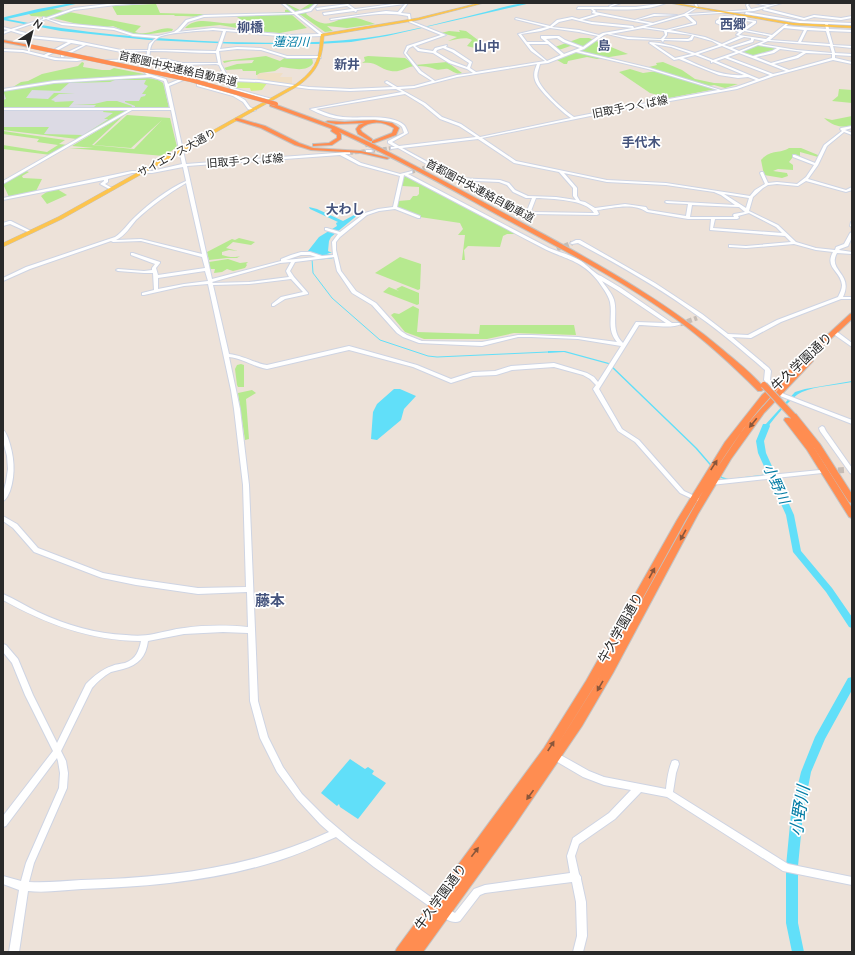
<svg xmlns="http://www.w3.org/2000/svg" width="855" height="955" font-family="'Nunito Sans','Noto Sans JP',sans-serif">
  <style>
    .industrial { fill: #dcdae4 }
    .education { fill: #f0dfc6 }
    .green { fill: #b6e98f }
    .pitch { fill: #cff18a }
    .water { fill: #61dff9 }
    .lines { fill: none; stroke-linecap: round; stroke-linejoin: round }
    .stream-far1 { stroke: #61dff9; stroke-width: 1 }
    .stream { stroke: #61dff9; stroke-width: 1.5 }
    .river { fill: #61dff9; fill-rule: evenodd }
    .minor-tunnel-far2 { stroke: #c6bdb6; stroke-width: 4; stroke-dasharray: 4 2; stroke-linecap: butt }
    .minor-tunnel-far1 { stroke: #c6bdb6; stroke-width: 5; stroke-dasharray: 5 2.5; stroke-linecap: butt }
    .minor-tunnel { stroke: #c6bdb6; stroke-width: 6; stroke-dasharray: 6 3; stroke-linecap: butt }
    .highway-tunnel { stroke: #c6bdb6; stroke-width: 5; stroke-dasharray: 5 2.5; stroke-linecap: butt }
    .minor-casing { stroke: #ced4e3; stroke-width: 2 }
    .major-casing { stroke: #c3c3c3; stroke-width: 1 }
    .highway-casing { stroke: #c3c3c3; stroke-width: 2 }
    .minor { fill: #fff; fill-rule: evenodd }
    .major { fill: #fdc44d; fill-rule: evenodd }
    .highway { fill: #ff8d51; fill-rule: evenodd }
    .highway-bridge-far1-casing { stroke: #c3c3c3; stroke-width: 4.5; stroke-linecap: butt }
    .highway-bridge-casing { stroke: #c3c3c3; stroke-width: 8; stroke-linecap: butt }
    .highway-bridge-far1 { stroke: #ff8d51; stroke-width: 4 }
    .highway-bridge { stroke: #ff8d51; stroke-width: 6 }
    .oneway { fill: #89563b }
    .labels { text-anchor: middle; dominant-baseline: central; stroke-width: 3.5; stroke-linejoin: round; paint-order: stroke }
    .far-street-label { font-size: 11px; fill: #292929; stroke: #fff }
    .far-water-label { font-size: 12px; font-style: italic; fill: #017ba4; stroke: #fff }
    .far-quarter-label { font-size: 13px; font-weight: bold; fill: #45547d; stroke: #fff }
    .street-label { font-size: 13px; fill: #292929; stroke: #fff }
    .water-label { font-size: 14px; font-style: italic; fill: #017ba4; stroke: #fff }
    .quarter-label { font-size: 15px; font-weight: bold; fill: #45547d; stroke: #fff }
    .near-water-label { font-size: 17px; font-style: italic; fill: #017ba4; stroke: #fff }
  </style>
  <rect width="100%" height="100%" fill="#ede2d9"/>
  <path class="industrial" d="M101 78H152L161 80 166 89 170 108 130 109 78 139 3 130V90Z"/>
  <path class="education" d="M260 73H283L280 77H292V84L291 85 269 81 262 90 251 91 250 88H233L232 81 258 80 257 75Z"/>
  <g class="green">
    <path d="M285 3 300 10 311 3H316L311 7 306 14C332 34 331 16 356 18 362 19 369 22 375 24L347 28 327 26 333 31 325 32 301 15H292L307 28 280 33 254 31 220 25 188 28H185C200 13 222 28 239 22L240 19C230 11 214 16 203 16 193 17 184 16 174 16L175 15H117L112 6 156 4 160 13 237 15 285 12V10L291 9Z"/>
    <path d="M49 8 141 26 135 32C149 37 161 25 173 29L172 31 143 35 132 34 113 26 102 28 86 26 49 17 31 16 29 14Z"/>
    <path d="M459 30 466 31 478 40 497 47C486 51 478 49 467 46L472 40C466 36 455 40 448 41L457 37 441 33 449 31 460 32Z"/>
    <path d="M580 38H589L628 54 597 59 587 57 568 61 567 64H564L557 60 580 50 576 48 580 46 576 44 559 50 555 47Z"/>
    <path d="M757 44 780 48 753 57 738 51Z"/>
    <path d="M266 56 280 61 286 57 312 58 313 63C307 73 291 68 281 67L275 71 260 73 257 75H256V71H243L242 69 226 70 224 68 237 64 252 63 254 60 232 61 224 63 223 61Z"/>
    <path d="M368 56 405 58 415 65 447 62 462 73C456 75 453 71 448 69 444 68 439 71 435 69 430 67 424 66 418 66 408 65 401 73 391 71 377 68 378 61 362 63L365 61 364 57Z"/>
    <path d="M82 62 84 63 83 67 102 70H110L114 68 144 74 149 76 93 78 13 87 21 82 28 81 42 74 78 66Z"/>
    <path d="M663 62 682 70 695 79 714 83 738 84 725 88 714 85 709 86 716 89 669 98 650 93 619 72 630 69 643 73 657 71 649 67 657 65 656 63Z"/>
    <path d="M148 78 158 80 163 83 169 108H135V106L125 102V101H139L141 97 145 96 146 94H142L148 86 144 84 146 80H115L110 82 69 83 60 91 32 90 26 98 48 99 54 93H75L59 94 51 100 55 101 54 102 74 101 68 108H3V100L6 99 3 90C51 82 99 79 148 78Z"/>
    <path d="M839 89 852 90V103L832 101 838 96Z"/>
    <path d="M107 101H117L132 106 131 108H70L94 107 96 105H73L94 104Z"/>
    <path d="M104 110H128L77 139 3 130V127H49L44 134 83 135 107 120 108 119H104L113 113 103 112Z"/>
    <path d="M124 115 92 145 134 149 162 120 131 148 94 145 127 115 170 118 177 147 164 156 69 148H94L72 146Z"/>
    <path d="M852 116V126C841 128 833 126 824 118L832 120Z"/>
    <path d="M3 131 65 140 59 144 68 145 51 155 3 149V145L47 152 58 145 37 142 39 139 3 134Z"/>
    <path d="M789 148H801L818 155V157L800 152V156L793 157 789 162 793 165V170L778 169 773 171 787 173 788 176 782 178 764 175 761 160C771 149 780 154 789 148Z"/>
    <path d="M26 171 29 172 22 176 23 178 42 179 36 191 9 197 3 184Z"/>
    <path d="M403 177H409L516 234H507L503 236 500 247 468 246 464 250 465 260H462L465 235H458L463 229 460 223 420 217 397 207 398 201 410 200 413 196H417L419 194V187L402 186Z"/>
    <path d="M57 189 67 195 47 204 41 196 48 191Z"/>
    <path d="M239 238 255 242 251 245 233 242 226 248 238 251 229 250 222 252V255C228 257 235 258 240 256L237 258H227L209 260 207 252 232 239 235 240Z"/>
    <path d="M400 257 421 264 420 289 418 290 375 273Z"/>
    <path d="M228 259 240 263 248 262 246 264 247 265 245 268 233 271 227 269 222 272 214 273 215 269H210L209 262Z"/>
    <path d="M402 286 419 293V304L417 305 383 292 389 287 399 291 396 289Z"/>
    <path d="M413 306 419 309 417 332 479 334 480 325H574L576 335 514 333 487 339H424L405 332 391 315 394 313 399 314Z"/>
    <path d="M241 364 244 365V387H238L237 385 235 369 237 365Z"/>
    <path d="M252 390 256 393 246 399 249 439 245 440 238 393Z"/>
  </g>
  <path class="pitch" d="M232 81 267 83 262 90 251 91 250 88H233L232 86Z"/>
  <g class="water">
    <path d="M309 207 317 209 343 221 356 214H359L331 237 329 241 328 251 332 253H327L332 255 322 256 308 251 319 237 337 226 336 223 338 222 310 209Z"/>
    <path d="M548 351H565L609 363 697 448 722 477 729 479 768 474 769 476 729 481 721 478 695 448 608 364 564 352 548 353Z"/>
    <path d="M852 381V382C837 385 816 386 802 392 793 395 766 426 763 436L760 435 765 425 795 392 805 389Z"/>
    <path d="M394 389H400L416 396 404 409 401 420 377 440 371 439 373 412 377 404Z"/>
    <path d="M350 759 365 769 368 767 374 771 372 774 386 783 358 819 340 807 339 804 337 806 321 793Z"/>
  </g>
  <g class="lines">
    <g class="stream-far1">
      <path d="M312 259 313 273 332 298 380 340 428 356 437 357 548 352"/>
      <path d="M320 259 332 258"/>
    </g>
    <path class="stream" d="M769 475H771"/>
    <g class="river">
      <path d="M72 3H80L7 19C79 33 152 39 226 42 272 43 319 44 365 38 403 33 440 23 477 14 495 10 513 3 531 3L387 36 351 42 318 44H237L149 40 61 31 3 20V18L5 17 38 9Z"/>
      <path d="M763 424H769L770 426 764 441 766 453 794 515 801 551 832 588 852 617V628L849 627 826 592 793 552 786 515 758 453 756 441Z"/>
      <path d="M852 677V690L825 739 811 772 803 814 798 866V923L804 952H792L786 923V866L791 814 801 772 815 737 848 678Z"/>
    </g>
    <g class="minor-tunnel-far2">
      <path d="M371 151 392 148"/>
      <path d="M349 153 367 151"/>
      <path d="M411 172 427 167"/>
    </g>
    <g class="minor-tunnel-far1">
      <path d="M557 249 572 243"/>
      <path d="M680 324 697 318"/>
    </g>
    <path class="minor-tunnel" d="M829 471 844 470"/>
    <path class="highway-tunnel" d="M365 145 374 142"/>
    <defs>
      <g id="minor">
        <path d="M116 3H148L116 5 74 10 48 19 62 23 114 28 133 34 158 36 174 32 178 29 186 20 204 15 291 13H293L281 3H284L295 12 309 9 316 3H318L311 11 297 14 323 34V36L289 37 226 31 220 49 237 47 261 48 287 56H320L321 58H287L261 50 237 49 219 51 221 64 227 75 234 79 259 80 309 87 350 89 393 87 386 83 385 82 387 81 397 87 414 86 432 81 419 73 404 53 407 46 441 35 409 22 408 16C382 10 356 17 331 20L330 19 386 11 398 12 405 4 357 10 356 12 354 11 324 15 323 13 352 9 347 6 317 10 316 8 348 4 355 9 400 3H408L401 13 410 14 411 21 446 35 415 46 420 49 433 51 435 48 447 45 446 47 454 50 472 62 470 68 476 72 545 61 531 51 518 34 547 27 515 19 516 18 550 26 557 20 572 17 579 19 596 14 592 13 593 11 591 9H577L578 7H636L666 3C644 12 617 9 593 9L596 11 595 12 635 20 654 14 677 15 654 16 637 20 653 23 684 14 696 7 694 3H696L698 7 687 14 748 10 746 5 748 3H750L748 5 751 9 767 6 754 3 770 5 782 3 754 11 688 15 696 22V24L670 30 705 37 722 44 740 36 736 35 739 32 716 23V21L724 16 756 21V23L746 30 772 35 788 22 789 23 786 26 826 29 825 24 800 23 745 14 746 12 800 21 852 23V25L828 24 829 29 852 30V32L829 31 833 45 852 46V48L833 46 835 53 852 54V56L835 55V58L852 62V64L833 60 774 76 737 89 620 110 482 138 516 161 607 180 666 183 750 196 755 190 765 184 760 173 761 172H763L768 183 777 182 797 184 806 177 814 165 793 157V155H795L815 163 824 145 842 131 840 129 841 128 852 126V128L845 130 852 133V135L844 132 827 146 818 165 808 179 846 190 852 187V190L846 192 806 181 798 186 777 184 768 185 763 188 753 197 749 211 778 225 796 242 816 248 835 250 836 247 844 244 850 233 852 232V237L848 246 840 249 839 250 852 252V254L837 253C827 271 854 273 843 297H852V299H841L781 322 751 338 732 337 769 368 771 371 770 380 784 394 852 420V424L780 396 764 380 765 370C743 351 721 332 698 316 660 288 619 265 578 243L572 244 570 243 576 240H580L655 283 702 314 728 334 748 335 777 320 838 297C840 293 842 289 842 285 841 271 824 268 833 252L816 250 794 244 746 248 731 247H729V245L746 246 791 242 785 236 710 230 711 219H688L647 212C634 202 612 208 597 210L599 214 597 215 531 214 527 211 532 198H526L513 192 507 185 499 182 455 180 398 148 391 149V147H395L388 143V141L404 133C404 132 402 127 402 127 393 116 354 121 340 119 330 118 319 114 310 109L402 92 396 89 350 91 309 89 259 82 233 81 232 83 233 88 272 99 273 100 271 101 231 90 228 83 231 80 225 77 186 79 169 86 186 164 349 152H350V154H345L361 163 400 174 412 171V173L408 174 549 248C559 252 571 255 581 261 587 265 596 275 601 276L621 288 672 323H679L681 324C672 329 651 325 639 325L599 389 622 429 639 440 684 491 701 499 702 500 699 502 680 493 635 442 618 431 593 389 596 385 590 379 583 375 554 367 512 370 496 375 473 376 451 383 413 367 349 350 267 369C254 367 242 358 229 357L240 409 249 485 258 701 268 737 283 767 302 794 326 818 352 840 439 903 441 906 439 909 436 911 374 867 336 837C316 846 297 855 277 861 214 881 147 887 82 889 64 890 46 893 28 891L19 952H9L19 890 3 884V876L21 881 26 863 59 788 60 773 58 761 57 758 6 826 3 827V816L53 751 25 695 12 663 3 652V644L6 645 18 659 33 695 57 743 86 684C94 676 102 669 112 666 116 664 121 664 125 663 136 659 139 651 141 641 91 641 46 624 3 600V594C15 599 27 607 38 612 66 625 96 634 126 635 135 636 145 636 154 634 164 632 174 629 184 628 205 625 226 625 248 627L247 592 198 594 136 585 102 578 34 552 13 528 3 521V516L17 524 38 548 103 573 136 579 198 588 246 587 243 485 234 409 231 390 208 284 184 286 144 295H142V293L154 290 153 273H144L118 271 116 270 118 269 144 271 152 270V268L155 264 131 255V253H133L160 262V263L156 268 158 275 205 268 202 257 141 241 113 242 111 241 30 269 3 281V278L26 267 115 237C123 232 128 223 135 217 150 203 168 189 186 181L183 167 152 173H132L108 179V182L105 184 112 188 113 189 111 190 100 184 104 181V180L3 200V198L132 171H152L182 164 171 110H132L3 184V181L128 110H3V108H170L164 81 151 77 54 83 3 91V89L54 81 147 75 143 71 145 61 106 62 105 61 106 60 146 59 147 51 121 52 86 45 63 57H61V55L83 45 71 43 47 56C62 60 77 59 92 57L93 58 77 61 55 60 23 52 3 51V49L23 50 44 55 68 42 30 38 24 35 11 31 3 34V32L8 30 3 29V27L11 29 43 19V17L46 18 74 8ZM294 14 319 34 289 35 213 28 178 32 180 31 188 22 204 17ZM599 15 650 24 634 28 633 26 592 22 582 20ZM683 16H685L693 23 666 30 645 27ZM724 18 753 22 740 31 719 22ZM46 19 62 25 114 30 133 36 156 38 149 44 148 50H121L72 40 31 36 26 33 14 30ZM572 19 592 24 633 28 603 33 599 35 579 30 552 27 559 22ZM550 28 579 32 598 36 583 47 565 40 559 36H541V38L546 42H527L521 34 541 31ZM643 28 664 31 665 35 661 39H658L628 37 610 34ZM784 28 804 30 798 42 770 40ZM213 30 223 31 216 51C194 51 172 49 150 50 151 44 154 40 159 37 171 32 199 31 213 30ZM807 30 826 31 830 44 801 42ZM744 31 770 36 766 39 739 35ZM667 32 692 35 690 38 688 39H664L667 35ZM607 34 628 39 661 40 663 42 664 40 688 41 692 40 694 36 712 41 719 45 695 53 673 46 659 43 650 42 649 43 674 60 679 59 719 75 738 78 748 77 756 80 736 87 721 90 650 68 579 51 584 49 604 35ZM744 37 751 38V40L730 47 724 45ZM557 38 563 42 580 48 564 54 546 39ZM754 39 764 41 739 51 732 48 753 42ZM768 41 830 46 832 53 797 50 761 44ZM529 44H548L561 55 547 61 533 49ZM654 44 671 47 692 54 675 58ZM758 45 777 48 772 51 753 56 741 52ZM413 46 418 51 433 53 449 63 467 69 473 73 457 75 435 81 421 71 406 53 409 48ZM722 46 736 52 713 60 698 54ZM443 48 452 52 469 63 467 67 451 61 436 52 437 50ZM780 49 803 52 796 56 771 63 756 57 774 53ZM150 51C172 51 194 53 216 53L218 63H182L165 59H149ZM576 52 648 69 718 90 620 108 574 117C566 112 540 89 538 79 536 74 539 69 540 64L548 63ZM739 53 786 71 773 74 728 57ZM806 53 832 54V58L789 70 774 64 798 58ZM695 55 711 61V63L713 62 744 75C722 77 703 67 683 58ZM725 58 770 75 759 79 716 61ZM148 61H165L182 65 216 64 219 65 224 75 185 77 168 84 166 79 149 74 147 71ZM537 64C535 69 533 74 535 80 537 89 563 113 571 118L480 137 461 124 442 117 425 103 400 89 414 88 457 77ZM405 94 423 105 440 119 459 126 476 137 399 146 392 142 408 133C407 130 406 127 404 125 391 113 360 119 343 117 334 116 325 113 316 109ZM478 139 514 163 559 172 573 188V196L576 200 556 197 528 196 515 190 509 183 500 180 457 178 402 148ZM340 155 359 165 400 176 393 207 378 209 365 213 340 232 327 228H325V230L338 234 332 242 333 255 322 256 310 252H301L291 255 281 259V261L212 279 187 166ZM564 173 607 182 666 185 714 192 721 195 735 205 666 201 665 202 667 203 688 204 686 216 648 210 646 207 625 204 595 208 585 202 580 201 577 196V188ZM404 175C450 199 495 223 541 247 563 259 581 259 598 281 602 287 608 294 610 302 613 317 606 329 617 342L578 337 531 335H518L482 342 422 341 407 335 401 331 376 303 356 291 341 271 336 250V242L340 237 367 215 379 211 395 209 418 218H420V216L397 207ZM186 183 202 254 141 239 116 240C125 236 130 227 136 220 151 206 169 193 186 183ZM724 194 749 198 746 208ZM536 198C551 199 586 199 594 213L533 212 531 211ZM692 205 739 207 745 212 734 214 733 215 734 217H690ZM749 213 776 227 782 233 713 228 715 219H737L739 218 738 216ZM301 255H310L316 257 286 260ZM334 257 337 271 352 293 372 305 397 333 403 337 419 343 482 346 518 337H531L578 339 621 346 598 382 594 377 587 373 554 363 511 366 495 371 473 372 451 379 417 365 349 346 267 365C254 363 242 355 229 354L213 285 249 284 291 279 303 292 281 297 272 304V306H274L285 299 308 294V293L294 277 290 271 295 262ZM291 262 286 271 289 277 249 282 213 283 212 282 280 263ZM205 271 208 281 184 284 158 289V278ZM602 281 617 290 666 323 636 322 623 343C610 331 618 314 614 300 612 293 606 287 602 281ZM223 632 248 633 250 701 260 738 277 772 297 799 320 824 329 832C251 868 166 878 81 880 64 881 47 883 29 882L34 863 67 788 68 773 66 761 61 751 92 688C97 682 104 676 111 672 115 671 119 670 123 669 139 665 146 656 148 641L184 634Z"/>
        <path d="M617 3H621L610 7 609 6Z"/>
        <path d="M764 8 804 18 814 15 841 18 852 16V18L841 20 814 17 804 20 763 10Z"/>
        <path d="M198 84 235 94 245 100 250 107 256 110 254 111 248 109 243 102 233 96 197 86V84Z"/>
        <path d="M366 150H371L373 151 371 152H366Z"/>
        <path d="M9 221H11L33 232 30 233 10 224 3 226V223Z"/>
        <path d="M851 222H852V227L850 226Z"/>
        <path d="M832 331H836L852 343V347L832 333Z"/>
        <path d="M822 426 824 427 826 431 852 468V474L850 473 820 431 819 428Z"/>
        <path d="M3 430C6 432 6 434 8 438 14 455 16 473 10 491 8 495 7 499 3 501V493L6 482 8 469 7 456 3 441Z"/>
        <path d="M820 470 823 472 822 473 711 485 708 483 711 481Z"/>
        <path d="M557 753 589 771 604 777 666 789C667 780 668 771 672 761L675 760 678 761 679 764 676 773 673 792 788 864 852 877V885L783 871 667 797 641 792 615 819 579 844 575 856 579 874 581 877V879L586 902 587 936 583 952H573L577 936 576 902 572 882 485 893 480 895 460 921C453 924 443 919 439 912L441 909 444 907 455 913 474 889 485 885 570 873 567 856 573 838 609 813 631 790 604 785 583 777 554 760 553 757 554 754Z"/>
      </g>
      <g id="major">
        <path d="M479 3H484L418 20 324 36C322 60 318 71 298 86L62 219 3 247V243L58 217 296 84C308 75 317 66 319 51 320 45 320 39 321 34L418 18Z"/>
        <path d="M669 3H675L793 23 852 26V28L793 25Z"/>
      </g>
      <g id="highway">
        <path d="M3 40 29 45 31 46 29 47 3 42Z"/>
        <path d="M270 104H274L334 126 371 143C429 173 487 204 545 235 607 269 669 304 723 350 737 362 753 374 765 389L761 391H758C732 365 706 341 676 319 620 279 558 247 498 215 446 186 393 157 339 132L341 134V139L332 145 313 146V144H315L329 143 337 138V135L331 131 332 129 330 128 270 106Z"/>
        <path d="M237 118 265 126 299 143 313 148 361 151 389 158 387 159 361 153 311 150 295 145 261 128 235 120V119Z"/>
        <path d="M374 120 392 123 399 128 396 135 374 143H372V141L392 133 394 128C383 121 370 120 360 129L362 132 372 139V141H370L358 134 356 129 359 125 364 123 336 124 326 122 328 121 345 122Z"/>
        <path d="M852 313V319L809 359 813 361 764 413 731 459 698 514 613 673 582 726 514 826 423 952H395L397 948 544 748 586 681 677 520 725 442 762 395 850 314ZM782 385 744 428 717 468C736 438 757 409 782 385ZM703 491 595 685 555 749 594 687 685 521Z"/>
        <path d="M790 414H796L820 444 852 494V503L849 502 814 448 790 418 789 416Z"/>
        <path d="M785 418H791L813 446 852 508V518L849 517 807 450 784 420Z"/>
      </g>
    </defs>
    <use href="#minor" class="minor-casing"/>
    <use href="#major" class="major-casing"/>
    <use href="#highway" class="highway-casing"/>
    <use href="#minor" class="minor"/>
    <use href="#major" class="major"/>
    <use href="#highway" class="highway"/>
    <defs>
      <path id="highway-bridge-far1" d="M29 46 191 80 276 104"/>
      <path id="highway-bridge" d="M764 385 793 416"/>
    </defs>
    <use href="#highway-bridge-far1" class="highway-bridge-far1-casing"/>
    <use href="#highway-bridge" class="highway-bridge-casing"/>
    <use href="#highway-bridge-far1" class="highway-bridge-far1"/>
    <use href="#highway-bridge" class="highway-bridge"/>
  </g>
  <defs><path id="oneway-solid" d="M-6-.8H1V-3.2L6.5 0L1 3.2V.8H-6Z"/></defs>
  <g class="oneway">
    <use href="#oneway-solid" transform="translate(753 423) rotate(129)"/>
    <use href="#oneway-solid" transform="translate(714 465) rotate(-57)"/>
    <use href="#oneway-solid" transform="translate(683 535) rotate(119)"/>
    <use href="#oneway-solid" transform="translate(652 573) rotate(-61)"/>
    <use href="#oneway-solid" transform="translate(600 686) rotate(120)"/>
    <use href="#oneway-solid" transform="translate(551 746) rotate(-57)"/>
    <use href="#oneway-solid" transform="translate(530 795) rotate(126)"/>
    <use href="#oneway-solid" transform="translate(475 852) rotate(-53)"/>
  </g>
  <g class="labels">
    <g class="far-street-label">
      <text transform="translate(178 69) rotate(13)">首都圏中央連絡自動車道</text>
      <text transform="translate(630 107) rotate(-11)">旧取手つくば線</text>
      <text transform="translate(177 153) rotate(-29)">サイエンス大通り</text>
      <text transform="translate(245 161) rotate(-4)">旧取手つくば線</text>
      <text transform="translate(480 191) rotate(28)">首都圏中央連絡自動車道</text>
    </g>
    <g class="far-water-label">
      <text transform="translate(291 42) rotate(1)">蓮沼川</text>
    </g>
    <g class="far-quarter-label">
      <text x="733" y="25">西郷</text>
      <text x="250" y="28">柳橋</text>
      <text x="604" y="46">島</text>
      <text x="487" y="47">山中</text>
      <text x="347" y="65">新井</text>
      <text x="641" y="143">手代木</text>
      <text x="345" y="210">大わし</text>
    </g>
    <g class="street-label">
      <text transform="translate(802 362) rotate(-43)">牛久学園通り</text>
      <text transform="translate(621 628) rotate(-61)">牛久学園通り</text>
      <text transform="translate(441 897) rotate(-54)">牛久学園通り</text>
    </g>
    <g class="water-label">
      <text transform="translate(776 484) rotate(65)">小野川</text>
    </g>
    <g class="quarter-label">
      <text x="270" y="601">藤本</text>
    </g>
    <g class="near-water-label">
      <text transform="translate(800 811) rotate(-81)">小野川</text>
    </g>
  </g>
  <rect width="855" height="955" fill="none" stroke="#292929" stroke-width="8"/>
  <g transform="translate(32 32) rotate(36)" stroke="#ffffff" stroke-width="3" paint-order="stroke">
  <path d="M0-3L7 15L0 10L-7 15Z" fill="#292929"/>
  <text y="-6" font-size="11" font-weight="bold" text-anchor="middle" fill="#292929">N</text>
  </g>
</svg>
